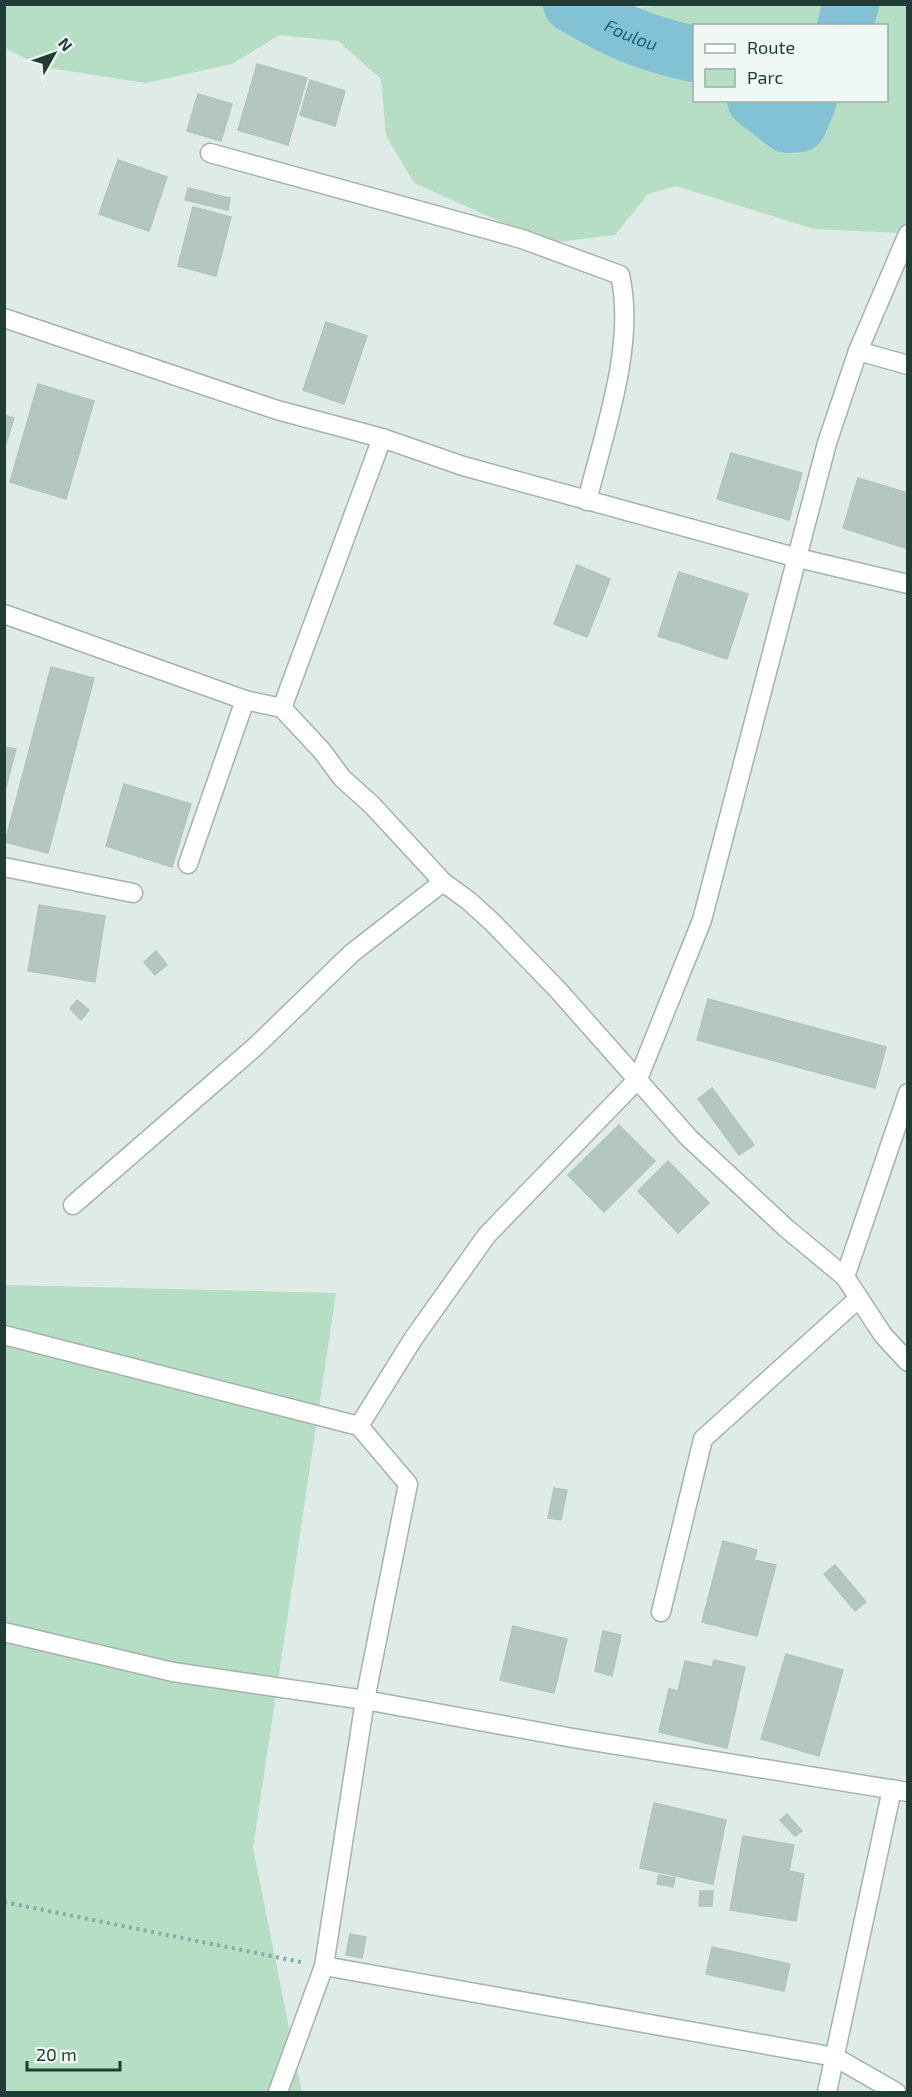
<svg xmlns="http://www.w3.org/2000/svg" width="912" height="2097" font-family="'Exo 2',sans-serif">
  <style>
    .green { fill: #b6dec4; fill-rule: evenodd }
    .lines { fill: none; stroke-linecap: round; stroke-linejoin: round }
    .river { stroke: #83c2d4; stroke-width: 56 }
    .building { fill: #b4c6c0; stroke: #b1c5be; stroke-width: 1.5 }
    .minor-casing { stroke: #a2b3ae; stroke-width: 21 }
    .path { stroke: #7eb1a4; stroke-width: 4; stroke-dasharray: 3 4.5; stroke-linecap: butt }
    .minor { stroke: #fff; stroke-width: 18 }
    .labels { text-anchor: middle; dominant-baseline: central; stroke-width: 5; stroke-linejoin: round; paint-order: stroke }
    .water-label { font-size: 18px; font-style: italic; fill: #16647b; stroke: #f0f8f4 }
  </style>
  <rect width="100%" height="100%" fill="#dfebe7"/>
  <g class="green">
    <path d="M601 4 612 11 674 4 907 5V236L900 233 814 229 676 186 648 194 615 235 548 243 414 183 386 136 381 79 338 41 279 35 232 64 146 83 42 67 5 48 4 5ZM694 26H886V100H694Z"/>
    <path d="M5 1285 336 1293 253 1848 302 2092H5Z"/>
  </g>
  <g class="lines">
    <g class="river">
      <path id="s1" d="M571 4C614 30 646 44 694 54"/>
      <path d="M845 26 851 4"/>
      <path d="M755 100 787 125 799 124 809 100"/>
    </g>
  </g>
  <g class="building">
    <path d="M257 64 307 78 288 145 238 130Z"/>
    <path d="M310 80 345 91 335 126 300 115Z"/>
    <path d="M198 94 232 104 221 141 187 131Z"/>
    <path d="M118 160 167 177 149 231 99 214Z"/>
    <path d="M188 188 230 198 228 210 185 200Z"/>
    <path d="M193 207 231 217 216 276 178 266Z"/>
    <path d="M326 322 367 336 344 404 303 390Z"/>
    <path d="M38 384 94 401 66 499 10 482Z"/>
    <path d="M4 415 14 418 4 450Z"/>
    <path d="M731 453 802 473 789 520 717 499Z"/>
    <path d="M858 478 908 493V549L843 528Z"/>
    <path d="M577 565 610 579 587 637 554 624Z"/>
    <path d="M679 572 748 594 727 659 658 636Z"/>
    <path d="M51 667 94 678 48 853 5 842Z"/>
    <path d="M4 747 16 749 4 795Z"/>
    <path d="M124 784 191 804 172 867 106 846Z"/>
    <path d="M39 905 105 916 95 982 28 971Z"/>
    <path d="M156 951 167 965 155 975 144 962Z"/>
    <path d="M708 999 886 1047 875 1088 697 1040Z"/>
    <path d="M77 1000 89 1010 81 1020 70 1009Z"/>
    <path d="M712 1088 754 1145 739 1155 698 1099Z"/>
    <path d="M619 1125 655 1161 604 1212 568 1175Z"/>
    <path d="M668 1161 709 1203 678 1233 638 1191Z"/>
    <path d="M554 1488 567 1490 561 1520 548 1518Z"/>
    <path d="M723 1541 757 1550 754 1560 776 1565 757 1636 702 1622Z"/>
    <path d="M835 1565 866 1602 855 1611 824 1574Z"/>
    <path d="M513 1626 567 1639 554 1693 500 1680Z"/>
    <path d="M603 1631 621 1635 612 1676 595 1671Z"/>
    <path d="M786 1654 843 1670 819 1756 761 1739Z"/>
    <path d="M714 1660 745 1667 727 1748 659 1732 669 1689 678 1691 685 1661 712 1667Z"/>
    <path d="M654 1803 726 1820 713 1884 640 1868Z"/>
    <path d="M787 1814 802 1831 795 1836 780 1820Z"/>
    <path d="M743 1836 794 1845 789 1871 804 1874 796 1921 730 1910Z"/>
    <path d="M659 1875 675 1878 673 1887 657 1884Z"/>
    <path d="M700 1891H713L712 1906H699Z"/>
    <path d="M350 1934 366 1937 362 1958 346 1955Z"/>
    <path d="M712 1947 790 1964 784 1991 706 1974Z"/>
  </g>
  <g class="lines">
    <defs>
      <g id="minor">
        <path d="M210 153 522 239 620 275C636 345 604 432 587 501"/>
        <path d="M4 318 277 410 382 438 463 466 798 558 908 584"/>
        <path d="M858 351 908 234"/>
        <path d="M4 614 245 700 282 708 322 751 342 778 372 805 443 882 469 901 492 922 558 990 689 1138 786 1228 845 1277 883 1335 908 1362"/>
        <path d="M282 708 382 438"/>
        <path d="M188 864 245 700"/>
        <path d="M4 867 133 893"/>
        <path d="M73 1205 256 1046 352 953 443 882"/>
        <path d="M845 1277 908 1093"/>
        <path d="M4 1335 359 1426 413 1339 487 1235 638 1079 702 920 827 443 858 351 908 365"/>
        <path d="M661 1612 703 1439 859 1298"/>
        <path d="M4 1632 173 1672 365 1700 573 1738 908 1792"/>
        <path d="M324 1966 835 2057 896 2092"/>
        <path d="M278 2092 324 1966 365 1700 408 1484 359 1426"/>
        <path d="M827 2092 892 1789"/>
      </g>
    </defs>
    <use href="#minor" class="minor-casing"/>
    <path class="path" d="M4 1902 301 1962"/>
    <use href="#minor" class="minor"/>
  </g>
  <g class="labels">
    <g class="water-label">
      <text stroke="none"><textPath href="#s1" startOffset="68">Foulou</textPath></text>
    </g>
  </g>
  <rect width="912" height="2097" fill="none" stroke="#1f3c36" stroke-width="12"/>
  <rect x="693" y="24" width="195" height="78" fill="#f0f8f4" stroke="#9cada8" stroke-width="1.5"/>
  <rect x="705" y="44" width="30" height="9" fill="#ffffff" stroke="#9cada8" stroke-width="1.5"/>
  <text x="747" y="54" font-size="18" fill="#1f3c36">Route</text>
  <rect x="705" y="69" width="30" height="18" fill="#b6dec4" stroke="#9cada8" stroke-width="1.5"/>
  <text x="747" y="84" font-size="18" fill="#1f3c36">Parc</text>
  <g transform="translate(54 54) rotate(50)" stroke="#f0f8f4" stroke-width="4.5" paint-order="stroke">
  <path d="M0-4.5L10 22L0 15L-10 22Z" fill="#1f3c36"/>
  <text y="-9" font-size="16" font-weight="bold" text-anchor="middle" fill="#1f3c36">N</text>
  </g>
  <path d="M27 2061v9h93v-9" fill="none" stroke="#1f3c36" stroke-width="3"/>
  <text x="36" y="2061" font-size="18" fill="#1f3c36" stroke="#f0f8f4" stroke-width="4.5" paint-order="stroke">20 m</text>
</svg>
